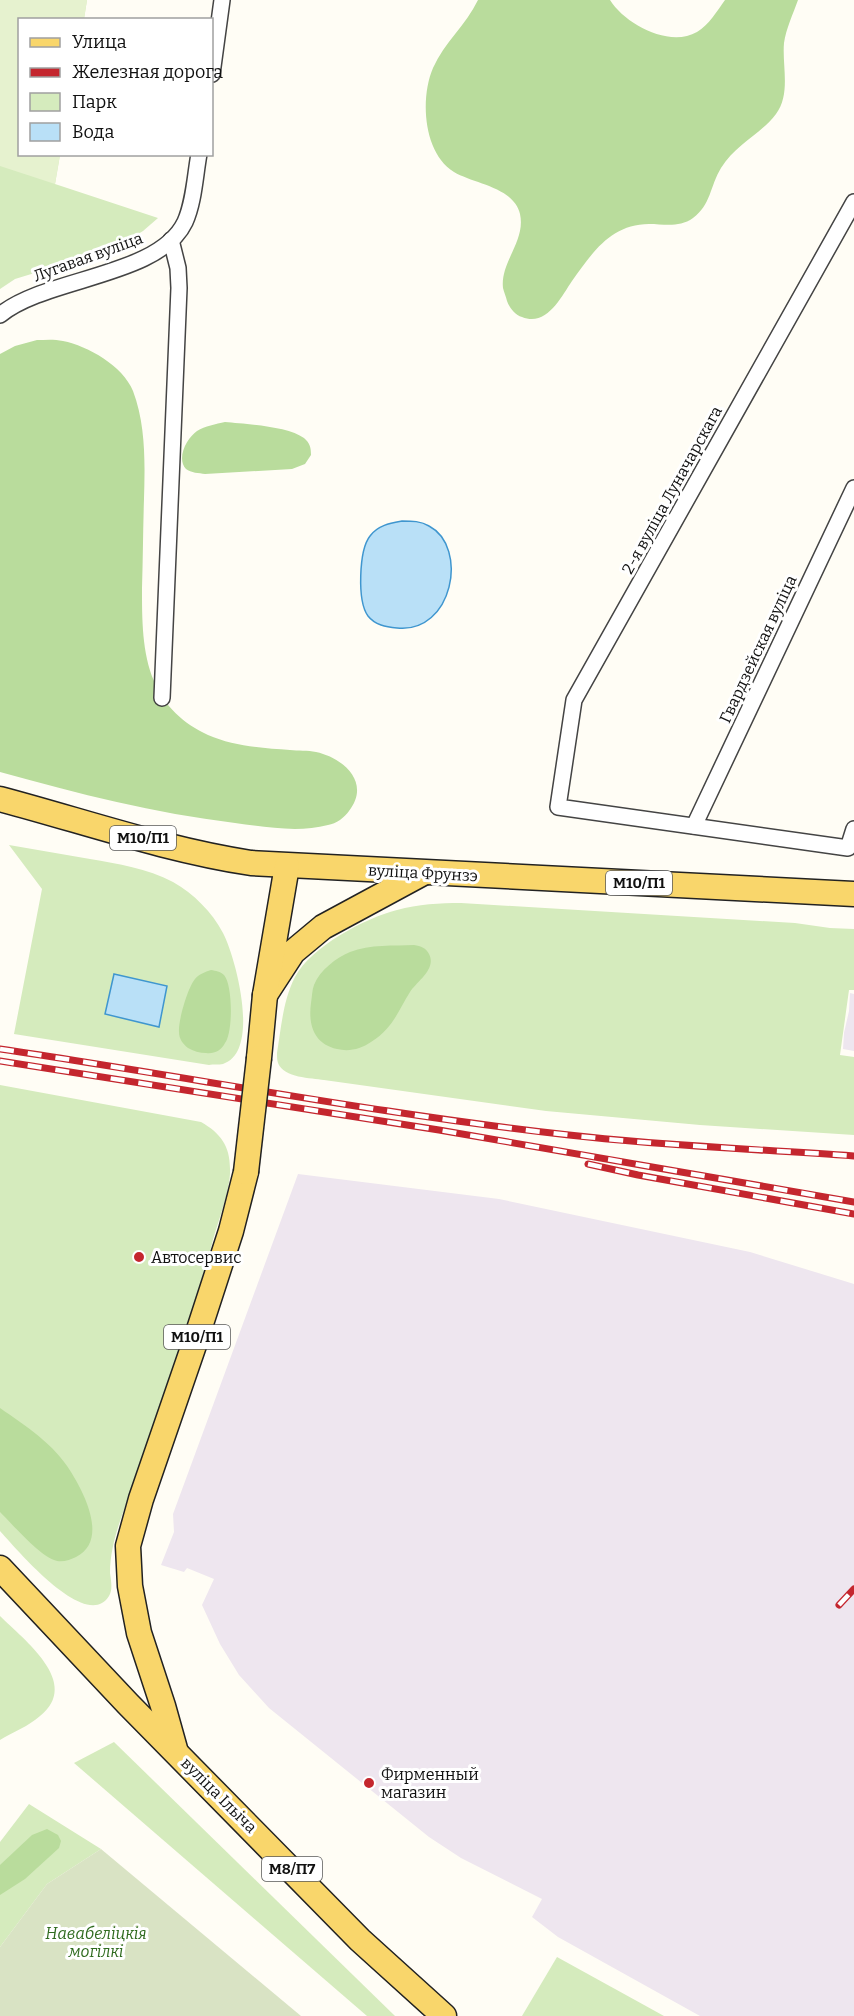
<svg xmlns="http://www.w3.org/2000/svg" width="854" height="2016" font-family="Bitter,serif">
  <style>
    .industrial { fill: #eee6ef }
    .green { fill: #d5ebbd }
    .forest { fill: #b9dc9c }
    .cemetery { fill: #d9e3c4 }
    .pitch { fill: #e6f2cf }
    .water { fill: #b9e0f7; stroke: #3f96cf; stroke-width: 1.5 }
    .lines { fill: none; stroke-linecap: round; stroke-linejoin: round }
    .minor-casing { stroke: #444; stroke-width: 18 }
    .primary-casing { stroke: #222; stroke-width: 27 }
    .minor { stroke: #fff; stroke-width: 15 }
    .primary { stroke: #f9d66b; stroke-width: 24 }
    .rail-casing { stroke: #c4262e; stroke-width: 7 }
    .rail { stroke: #fff; stroke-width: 4.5; stroke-dasharray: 14; stroke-linecap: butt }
    .primary-bridge-casing { stroke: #222; stroke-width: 27; stroke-linecap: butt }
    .primary-bridge { stroke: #f9d66b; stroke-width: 24 }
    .poi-dot { fill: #c4262e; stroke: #fff; stroke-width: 2 }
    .labels { text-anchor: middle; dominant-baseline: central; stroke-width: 6; stroke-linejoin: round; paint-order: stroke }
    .shield { fill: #fff; stroke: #585858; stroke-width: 1.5 }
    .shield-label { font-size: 15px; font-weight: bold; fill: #111 }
    .street-label { font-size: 16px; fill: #111; stroke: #fff }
    .poi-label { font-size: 16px; fill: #111; stroke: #fff; text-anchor: start }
    .park-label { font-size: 16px; font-style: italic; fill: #2f6b1f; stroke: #fff }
  </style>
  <rect width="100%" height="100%" fill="#fffdf5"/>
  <g class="industrial">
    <path d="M850 993 854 994V1051L843 1049 844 1033 849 1011Z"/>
    <path d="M298 1174 499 1199 750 1252 854 1284V2016H700L558 1937 532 1917 542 1899 461 1858 429 1837 269 1708 239 1675 220 1644 202 1605 214 1579 187 1568 184 1572 161 1565 174 1532 173 1514Z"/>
  </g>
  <g class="green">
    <path d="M0 0H87L84 19 20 20V154L60 155 55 184 158 218 143 231 113 249 15 279 0 289Z"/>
    <path d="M9 845C36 850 63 854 90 859 118 864 147 868 173 882 194 894 212 912 223 933 236 958 261 1052 223 1064 219 1065 213 1064 209 1065L14 1034 42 889Z"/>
    <path d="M461 903 795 923 830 928 854 929V990H849L840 1055 854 1057V1135L700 1125 546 1111 324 1080C311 1078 284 1078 278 1063 277 1060 277 1057 277 1053 281 1029 283 1000 295 977 311 947 365 918 397 910 418 904 440 903 461 903Z"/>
    <path d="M0 1085 201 1122C220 1133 230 1145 230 1169 231 1189 217 1224 212 1244 186 1337 153 1428 121 1518 115 1536 110 1554 110 1573 111 1580 113 1590 109 1596 86 1633 15 1547 0 1531Z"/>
    <path d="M0 1616C24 1640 82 1683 40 1716 29 1726 13 1732 0 1740Z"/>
    <path d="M114 1742 395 2016H367L74 1763Z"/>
    <path d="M29 1804 101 1849 47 1884 0 1947V1842Z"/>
    <path d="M557 1957 664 2016H522Z"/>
  </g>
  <g class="forest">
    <path d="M478 0H610C625 24 669 48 697 32 709 25 717 11 725 0H798C793 14 786 29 784 43 782 66 791 94 776 114 761 134 736 144 721 168 710 186 711 205 693 218 679 228 664 224 649 224 611 224 592 253 572 281 561 297 547 327 522 317 515 315 509 307 507 301 506 297 504 292 503 288 500 262 526 241 520 214 514 187 474 184 454 172 423 153 420 98 433 68 444 43 466 25 478 0Z"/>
    <path d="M37 340C45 340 54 339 63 341 88 346 123 366 133 391 146 425 145 464 144 499 143 529 143 559 142 588 142 619 142 653 154 681 164 706 184 724 208 735 233 746 262 748 290 750 298 751 308 750 316 752 344 758 371 783 349 811 345 817 336 824 328 825 298 833 265 827 235 823 154 813 79 794 0 772V354L15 346Z"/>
    <path d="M225 422C245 424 288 426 304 438 310 443 311 448 311 455L305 464 292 469 205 474C199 473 191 473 186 469 176 458 187 438 197 431 205 426 216 424 225 422Z"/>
    <path d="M414 945C421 946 426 948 429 954 437 969 416 982 410 992 397 1013 393 1028 371 1042 361 1049 349 1052 337 1049 314 1044 308 1025 311 1003 312 997 312 990 314 985 320 970 336 958 350 952 370 944 394 946 414 945Z"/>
    <path d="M211 970C216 971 220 971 224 975 233 985 233 1033 225 1043 221 1051 214 1054 206 1053 200 1053 193 1051 188 1048 183 1044 179 1039 179 1032 178 1021 188 987 195 979 199 974 205 972 211 970Z"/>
    <path d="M0 1408C26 1426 54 1444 71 1472 84 1493 109 1540 76 1557 70 1560 61 1563 54 1560 38 1554 13 1525 0 1512Z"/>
    <path d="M47 1829 58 1835 61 1841 59 1848 25 1879 0 1895V1865L32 1835Z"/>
  </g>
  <path class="cemetery" d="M101 1849 301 2016H0V1947L47 1884Z"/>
  <path class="pitch" d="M0 0H87L84 19 20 20V154L60 155 55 184 0 166Z"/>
  <g class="water">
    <path d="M402 521C412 521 421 521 429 526 469 547 453 634 397 628 386 627 375 625 368 616 357 601 359 550 370 536 378 525 391 523 402 521Z"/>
    <path d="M114 974 167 986 159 1027 105 1014Z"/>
  </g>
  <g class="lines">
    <defs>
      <g id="minor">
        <path d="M212 74 222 0"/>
        <path d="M854 202 574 700 558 807 848 848 854 829"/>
        <path d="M0 315C46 277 159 277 185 222 194 202 195 176 199 154"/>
        <path d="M162 698 179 288 178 268 171 240"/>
        <path d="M694 826 854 488"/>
      </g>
      <g id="primary">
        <path d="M0 799C83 821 166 850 251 863L854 894"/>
        <path d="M265 995 293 952 323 927 423 873"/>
        <path d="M259 1058 265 995 287 866"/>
        <path d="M0 1568 128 1704 360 1940 444 2016"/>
        <path d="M175 1749 163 1706 139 1633 130 1586 128 1546 141 1499 194 1345 231 1231 246 1172"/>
      </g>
    </defs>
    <use href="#minor" class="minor-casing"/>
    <use href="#primary" class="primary-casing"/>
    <use href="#minor" class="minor"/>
    <use href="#primary" class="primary"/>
    <defs>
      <g id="rail">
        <path d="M0 1049C190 1077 378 1114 569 1135 664 1146 759 1149 854 1156"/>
        <path d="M0 1061 439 1130 854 1202"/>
        <path d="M588 1164 638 1175 854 1214"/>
        <path d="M839 1605 854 1589"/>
      </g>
    </defs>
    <use href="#rail" class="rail-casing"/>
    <use href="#rail" class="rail"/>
    <defs>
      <path id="primary-bridge" d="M246 1172 259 1058"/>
    </defs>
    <use href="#primary-bridge" class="primary-bridge-casing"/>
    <use href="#primary-bridge" class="primary-bridge"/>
  </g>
  <g class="poi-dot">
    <circle cx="139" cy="1257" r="6"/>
    <circle cx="369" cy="1783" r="6"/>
  </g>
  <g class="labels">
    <g class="shield">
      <rect x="110" y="826" width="66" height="24" rx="4.5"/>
      <rect x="606" y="871" width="66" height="24" rx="4.5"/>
      <rect x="164" y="1325" width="66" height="24" rx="4.5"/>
      <rect x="262" y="1857" width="60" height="24" rx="4.5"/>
    </g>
    <g class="shield-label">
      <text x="143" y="838">М10/П1</text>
      <text x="639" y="883">М10/П1</text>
      <text x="197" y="1337">М10/П1</text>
      <text x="292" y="1869">М8/П7</text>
    </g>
    <g class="street-label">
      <text transform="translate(88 257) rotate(-20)">Лугавая вуліца</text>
      <text transform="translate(672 490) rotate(-61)">2-я вуліца Луначарскага</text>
      <text transform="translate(758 649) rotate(-65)">Гвардзейская вуліца</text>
      <text transform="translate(423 873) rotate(3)">вуліца Фрунзэ</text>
      <text transform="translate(219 1795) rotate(45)">вуліца Ільіча</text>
    </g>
    <g class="poi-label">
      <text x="151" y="1257">Автосервис</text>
      <text x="381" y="1774">Фирменный<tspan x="381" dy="18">магазин</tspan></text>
    </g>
    <g class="park-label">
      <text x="96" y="1933">Навабеліцкія<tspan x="96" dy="18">могілкі</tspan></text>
    </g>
  </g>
  <rect x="18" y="18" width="195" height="138" fill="#ffffff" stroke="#a0a0a0" stroke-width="1.5"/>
  <rect x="30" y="38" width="30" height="9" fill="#f9d66b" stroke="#a0a0a0" stroke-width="1.5"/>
  <text x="72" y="48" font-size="18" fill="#111111">Улица</text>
  <rect x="30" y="68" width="30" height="9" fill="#c4262e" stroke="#a0a0a0" stroke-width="1.5"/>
  <text x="72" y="78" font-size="18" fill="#111111">Железная дорога</text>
  <rect x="30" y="93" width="30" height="18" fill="#d5ebbd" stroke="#a0a0a0" stroke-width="1.5"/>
  <text x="72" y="108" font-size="18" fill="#111111">Парк</text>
  <rect x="30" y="123" width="30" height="18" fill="#b9e0f7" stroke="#a0a0a0" stroke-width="1.5"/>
  <text x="72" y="138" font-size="18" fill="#111111">Вода</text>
</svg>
